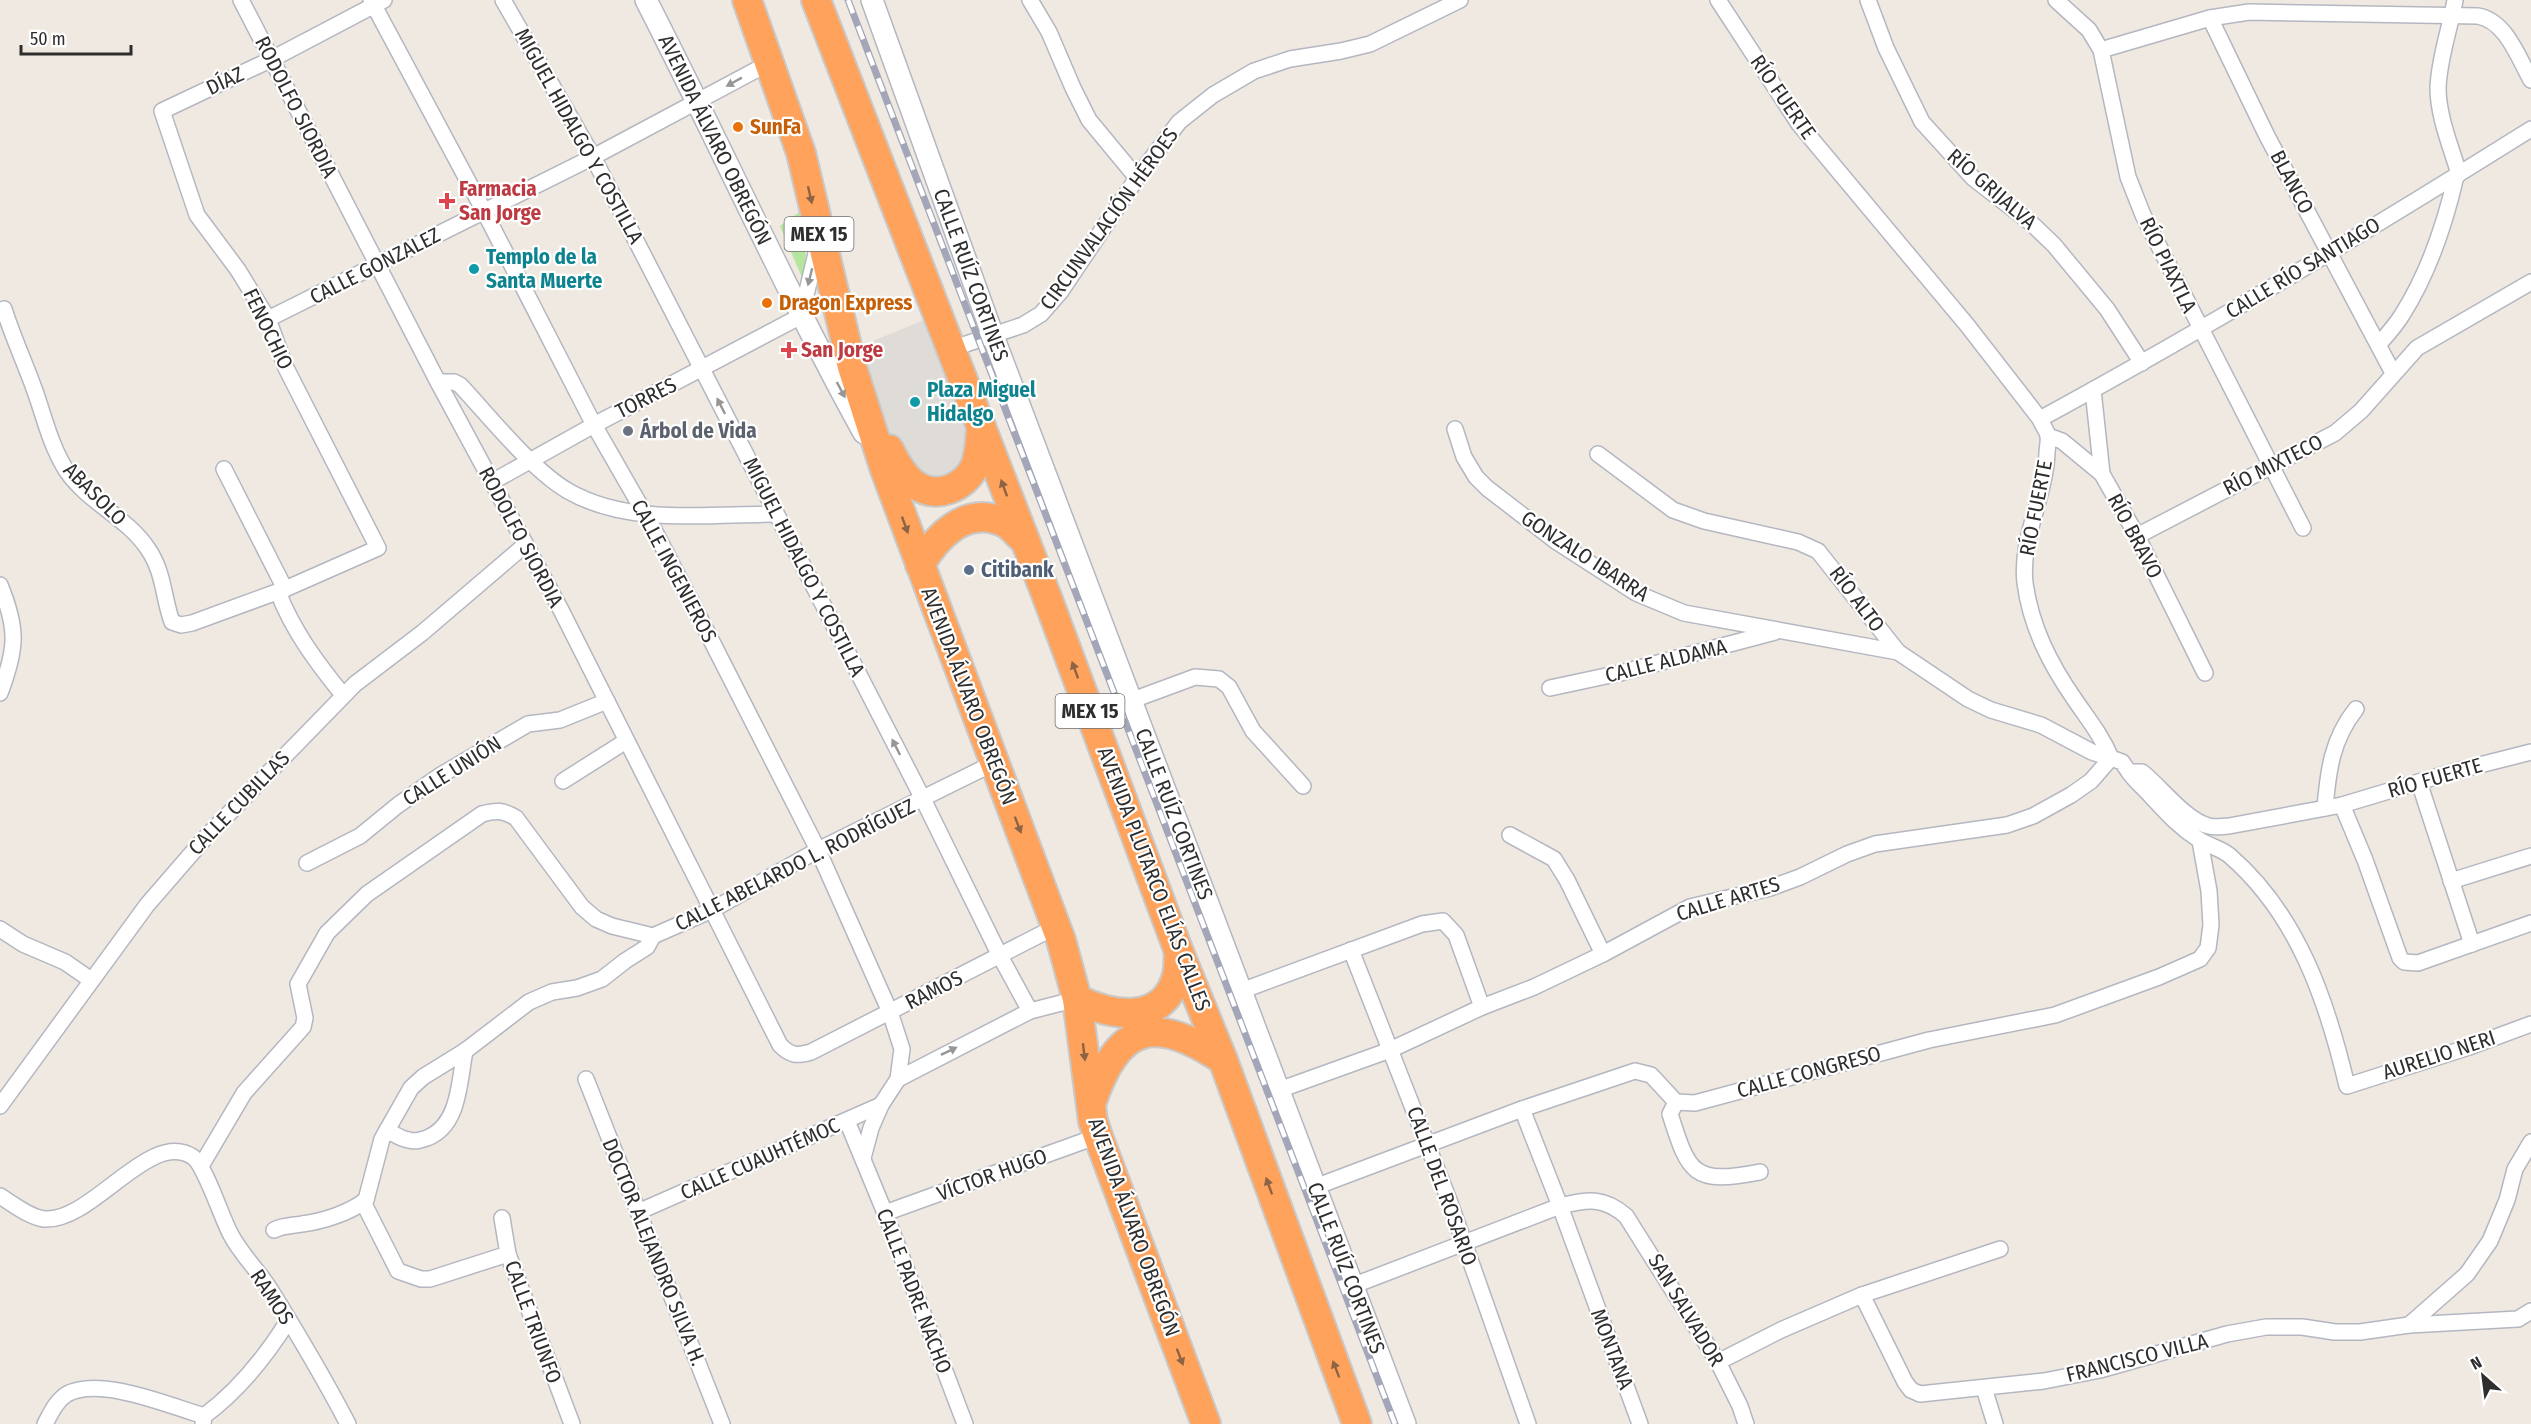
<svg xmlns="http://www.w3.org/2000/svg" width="2531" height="1424" font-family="'Fira Sans Condensed',sans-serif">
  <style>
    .green { fill: #b6e59e }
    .plaza { fill: #dfdcd8 }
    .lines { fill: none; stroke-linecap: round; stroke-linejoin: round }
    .street-casing { stroke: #b4b7c1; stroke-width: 18 }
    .secondary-casing { stroke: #b4b7c1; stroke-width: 24 }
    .highway-casing { stroke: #c9c9c9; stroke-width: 32 }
    .street { stroke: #fff; stroke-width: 15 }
    .secondary { stroke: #fff; stroke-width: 21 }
    .highway { stroke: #ffa35c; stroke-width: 28 }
    .rail-casing { stroke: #a3a6b8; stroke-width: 7 }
    .rail { stroke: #fff; stroke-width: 4.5; stroke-dasharray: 14; stroke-linecap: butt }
    .oneway { fill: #969696 }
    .oneway2 { fill: #8c6343 }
    .food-dot { fill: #e8710a; stroke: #fff; stroke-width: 2 }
    .health-dot { fill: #e0444e; stroke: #fff; stroke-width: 2 }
    .culture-dot { fill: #0f9aa8; stroke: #fff; stroke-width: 2 }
    .worship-dot { fill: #6b7280; stroke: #fff; stroke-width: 2 }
    .service-dot { fill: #5c6f8a; stroke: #fff; stroke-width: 2 }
    .labels { text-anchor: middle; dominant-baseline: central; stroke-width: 4.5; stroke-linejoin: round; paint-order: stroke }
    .shield { fill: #fff; stroke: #6d6d6d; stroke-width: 1.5 }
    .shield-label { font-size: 20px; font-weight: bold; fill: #2e2e2e }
    .street-label { font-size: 21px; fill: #2e2e2e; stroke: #fff }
    .food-label { font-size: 21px; font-weight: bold; fill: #c56008; stroke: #fff; text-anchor: start }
    .health-label { font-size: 21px; font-weight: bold; fill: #be3a42; stroke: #fff; text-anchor: start }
    .culture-label { font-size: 21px; font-weight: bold; fill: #0d838f; stroke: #fff; text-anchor: start }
    .worship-label { font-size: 21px; font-weight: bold; fill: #5b616d; stroke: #fff; text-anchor: start }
    .service-label { font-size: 21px; font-weight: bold; fill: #4e5e75; stroke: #fff; text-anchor: start }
  </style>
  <rect width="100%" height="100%" fill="#efe9e1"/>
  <path class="green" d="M805 208 806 287 780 226Z"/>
  <path class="plaza" d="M929 318 973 456 947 482 923 486 890 457 858 347Z"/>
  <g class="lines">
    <defs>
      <g id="street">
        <path d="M241 0 438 382 561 610 780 1045C791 1056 797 1056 811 1052L1057 926"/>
        <path d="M371 0 484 211 594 425 653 528 707 632 818 850 890 1012 902 1049 898 1079 881 1105 871 1128 863 1158"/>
        <path d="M503 0 593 157 923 799 1000 956 1030 1011"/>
        <path d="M1030 0 1049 32 1073 88 1089 120 1137 178"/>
        <path d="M1718 0 1799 124 1967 325 2040 419C2042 424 2046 430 2048 435 2049 441 2047 448 2047 453 2045 498 2020 538 2025 583 2031 627 2050 664 2075 700 2088 719 2102 736 2111 758L2122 762 2129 772H2142C2161 787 2186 821 2209 826 2215 828 2223 826 2229 826L2342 805 2452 772 2531 752"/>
        <path d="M1868 0 1886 48 1922 122 1973 178 2031 223 2054 245 2107 309 2142 363"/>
        <path d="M2056 0 2089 30 2101 50 2128 177 2143 215 2303 528"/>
        <path d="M2455 0C2450 29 2439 58 2438 88 2438 116 2451 147 2459 174"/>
        <path d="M2210 18 2267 136 2393 373"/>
        <path d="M2101 50 2210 18 2249 12 2478 16C2506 21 2518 57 2531 80"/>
        <path d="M4 309C13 338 26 365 36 394 45 420 51 446 66 470 87 502 127 517 148 549 164 572 163 597 172 622L181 625 192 623 285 589 378 548 286 368 268 319 238 270 197 215 162 111 272 59 384 0"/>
        <path d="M268 319 593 157 769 63"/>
        <path d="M2379 344C2387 335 2396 325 2402 315 2428 274 2445 224 2456 176"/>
        <path d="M951 349 1023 325 1041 314 1061 291 1137 178 1179 122 1213 95 1254 71 1290 59 1341 51 1370 44 1460 0"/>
        <path d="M438 382H454L460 385C490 417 532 470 568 491 629 526 709 514 776 514"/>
        <path d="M2093 390 2102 474 2137 536 2205 673"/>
        <path d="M2040 419C2207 328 2370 230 2531 129"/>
        <path d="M1455 429 1464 457 1476 477 1487 488 1557 542 1636 593 1684 613 1898 652"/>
        <path d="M2048 436 2062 441 2102 474"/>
        <path d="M224 469 285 589"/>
        <path d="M492 482 594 425 801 316 818 245"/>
        <path d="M2137 536 2335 433 2361 411 2417 348 2531 282"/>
        <path d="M0 585C18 629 17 648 0 693"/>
        <path d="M278 592C293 631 317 663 343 695"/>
        <path d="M1550 688 1620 673 1775 632"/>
        <path d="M1130 701 1195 677 1219 679 1229 687 1253 731 1303 786"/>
        <path d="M2129 772C2135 781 2144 788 2151 796 2167 813 2178 826 2198 839 2208 846 2221 848 2230 856 2298 915 2327 1001 2347 1086L2469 1047 2531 1024"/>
        <path d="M563 781 626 741"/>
        <path d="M2419 782 2472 944"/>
        <path d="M2342 805 2365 860 2400 958 2404 962 2418 963 2531 923"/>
        <path d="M2325 808C2328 771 2332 739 2356 709"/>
        <path d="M1510 835 1554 859 1567 880 1603 954"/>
        <path d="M307 863 360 836 398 805 441 775 528 724 560 720 607 701"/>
        <path d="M2451 881 2531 856"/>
        <path d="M0 929 23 944 65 962 91 980"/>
        <path d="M1351 950 1449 1200 1528 1424"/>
        <path d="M1241 991 1422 924 1443 921 1456 935 1482 1007"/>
        <path d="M586 1079 722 1424"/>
        <path d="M898 1079 1030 1011 1077 999"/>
        <path d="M1279 1090 1390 1050 1482 1007 1534 987 1603 954 1690 907 1770 888 1800 877 1847 854 1875 844 2007 825 2033 816 2071 795 2091 781 2111 758 2092 752 2041 725 1991 710 1968 699 1898 652 1818 551 1798 542 1704 521 1673 510 1598 454"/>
        <path d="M1676 1102 1670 1114C1689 1174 1693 1185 1760 1172"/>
        <path d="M0 1106 147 905 205 838 355 684 422 633 525 545"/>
        <path d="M1522 1109 1560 1206 1640 1424"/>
        <path d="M847 1121 885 1213 965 1424"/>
        <path d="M387 1130C394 1134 401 1139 409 1140 415 1142 421 1140 427 1138 460 1125 459 1081 465 1051L529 1002 552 992 577 988 602 979 625 961 647 947 653 936"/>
        <path d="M201 1166 244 1093 303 1027 305 1018 298 984 327 933 367 894 482 814C496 810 503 810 516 818L582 907 596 919 612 926 653 936 712 910 818 850 994 763"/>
        <path d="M1315 1187 1522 1109 1635 1071 1651 1075 1676 1102 1695 1103 1929 1040 2055 1015 2159 977 2200 959 2208 948 2211 925 2209 891 2200 841"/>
        <path d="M0 1196C13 1204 29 1217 44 1219 92 1223 150 1128 193 1157 205 1165 222 1219 231 1235 242 1256 261 1273 273 1294 299 1336 325 1380 348 1424"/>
        <path d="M363 1202 398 1271 421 1279H430L508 1254"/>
        <path d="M638 1212 881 1105"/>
        <path d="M885 1213 1098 1136"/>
        <path d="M502 1218 508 1254 572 1424"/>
        <path d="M274 1230C284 1225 292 1226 302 1224 324 1221 349 1213 366 1200L382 1139 411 1088 423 1077 465 1051"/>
        <path d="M1352 1286 1560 1206C1588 1199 1604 1197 1626 1216L1718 1362 1740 1406 1746 1424"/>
        <path d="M1862 1295 1905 1382 1911 1390 1920 1394 2044 1381 2100 1370 2227 1334 2266 1327H2302L2335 1332H2360L2409 1325 2518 1319 2531 1311"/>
        <path d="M2409 1325 2467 1274 2490 1241 2507 1200 2515 1169 2531 1142"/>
        <path d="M1718 1362 1781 1330 1862 1295 2000 1249"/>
        <path d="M1984 1388 1995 1424"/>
        <path d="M45 1424C51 1413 56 1401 67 1394 100 1376 170 1406 204 1416"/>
        <path d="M203 1424 204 1416C238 1391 266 1356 288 1321"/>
      </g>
      <g id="secondary">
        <path d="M646 0C720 144 786 292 864 433"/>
        <path d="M872 0 993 336 1405 1424"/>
      </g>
      <g id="highway">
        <path d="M747 0 801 153 852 367 885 470 1061 940 1077 999 1093 1121 1098 1136 1206 1424"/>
        <path d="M816 0 1047 597 1179 952 1223 1060 1357 1424"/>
        <path d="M889 449C901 474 919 500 950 489 960 485 969 477 974 468 980 455 980 440 981 427"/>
        <path d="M920 565C937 536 967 504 1005 523 1011 526 1017 534 1023 539"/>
        <path d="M1077 999C1111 1017 1165 1025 1177 975 1179 968 1178 960 1179 952"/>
        <path d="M1092 1101C1119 1022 1156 1015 1223 1060"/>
      </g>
    </defs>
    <use href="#street" class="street-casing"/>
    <use href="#secondary" class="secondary-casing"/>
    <use href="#highway" class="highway-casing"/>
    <use href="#street" class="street"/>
    <use href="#secondary" class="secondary"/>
    <use href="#highway" class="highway"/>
    <defs>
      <path id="rail" d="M848 0 1395 1424"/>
    </defs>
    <use href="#rail" class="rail-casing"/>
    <use href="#rail" class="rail"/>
  </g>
  <defs><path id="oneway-solid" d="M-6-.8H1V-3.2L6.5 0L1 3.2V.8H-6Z" transform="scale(1.5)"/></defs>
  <g class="oneway">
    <use href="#oneway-solid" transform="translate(734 82) rotate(151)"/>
    <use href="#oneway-solid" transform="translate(810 277) rotate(104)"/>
    <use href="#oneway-solid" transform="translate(841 390) rotate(62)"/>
    <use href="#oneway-solid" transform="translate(721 406) rotate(-117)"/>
    <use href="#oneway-solid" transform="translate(896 747) rotate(-117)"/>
    <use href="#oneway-solid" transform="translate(949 1051) rotate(-26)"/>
  </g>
  <g class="oneway2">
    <use href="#oneway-solid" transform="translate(810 195) rotate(77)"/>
    <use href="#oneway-solid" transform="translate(1004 488) rotate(-110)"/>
    <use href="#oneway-solid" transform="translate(905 525) rotate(70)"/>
    <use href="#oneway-solid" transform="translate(1075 670) rotate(-110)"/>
    <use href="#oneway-solid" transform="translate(1018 825) rotate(69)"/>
    <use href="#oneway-solid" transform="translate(1084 1052) rotate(83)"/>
    <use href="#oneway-solid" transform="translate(1269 1186) rotate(-110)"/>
    <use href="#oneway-solid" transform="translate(1180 1357) rotate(69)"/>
    <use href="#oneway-solid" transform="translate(1336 1369) rotate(-111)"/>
  </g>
  <g class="food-dot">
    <circle cx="738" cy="127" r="6"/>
    <circle cx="767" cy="303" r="6"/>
  </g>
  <g class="health-dot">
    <path d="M444 192h6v6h6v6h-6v6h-6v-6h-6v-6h6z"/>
    <path d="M786 341h6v6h6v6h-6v6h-6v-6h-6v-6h6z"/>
  </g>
  <g class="culture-dot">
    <circle cx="474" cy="269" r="6"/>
    <circle cx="915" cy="402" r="6"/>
  </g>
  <circle class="worship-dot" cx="628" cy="431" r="6"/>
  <circle class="service-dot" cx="969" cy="570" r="6"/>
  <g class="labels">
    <g class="shield">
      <rect x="784.5" y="217" width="69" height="34" rx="4.5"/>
      <rect x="1055.5" y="694" width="69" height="34" rx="4.5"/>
    </g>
    <g class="shield-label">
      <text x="819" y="234">MEX 15</text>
      <text x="1090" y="711">MEX 15</text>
    </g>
    <g class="street-label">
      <text transform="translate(225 81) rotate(-25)">DÍAZ</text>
      <text transform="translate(1783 97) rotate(55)">RÍO FUERTE</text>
      <text transform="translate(296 107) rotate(63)">RODOLFO SIORDIA</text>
      <text transform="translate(579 136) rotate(61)">MIGUEL HIDALGO Y COSTILLA</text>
      <text transform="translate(715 140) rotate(64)">AVENIDA ÁLVARO OBREGÓN</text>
      <text transform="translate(2292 182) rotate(62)">BLANCO</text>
      <text transform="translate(1992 189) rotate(41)">RÍO GRIJALVA</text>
      <text transform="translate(1109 219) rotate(-54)">CIRCUNVALACIÓN HÉROES</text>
      <text transform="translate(2168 265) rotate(64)">RÍO PIAXTLA</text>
      <text transform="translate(375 266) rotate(-27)">CALLE GONZALEZ</text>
      <text transform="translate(2303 268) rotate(-31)">CALLE RÍO SANTIAGO</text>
      <text transform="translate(971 275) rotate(70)">CALLE RUÍZ CORTINES</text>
      <text transform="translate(268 329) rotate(64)">FENOCHIO</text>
      <text transform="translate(646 398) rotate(-27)">TORRES</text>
      <text transform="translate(2273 465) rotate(-27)">RÍO MIXTECO</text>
      <text transform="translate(95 494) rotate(45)">ABASOLO</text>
      <text transform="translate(2036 508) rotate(-79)">RÍO FUERTE</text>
      <text transform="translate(2135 536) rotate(62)">RÍO BRAVO</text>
      <text transform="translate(521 537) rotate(62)">RODOLFO SIORDIA</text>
      <text transform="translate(1585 556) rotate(33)">GONZALO IBARRA</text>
      <text transform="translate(804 567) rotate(63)">MIGUEL HIDALGO Y COSTILLA</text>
      <text transform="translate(674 571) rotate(62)">CALLE INGENIEROS</text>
      <text transform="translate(1857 599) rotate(53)">RÍO ALTO</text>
      <text transform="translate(1666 661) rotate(-14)">CALLE ALDAMA</text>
      <text transform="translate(969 696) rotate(69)">AVENIDA ÁLVARO OBREGÓN</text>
      <text transform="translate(452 771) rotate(-32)">CALLE UNIÓN</text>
      <text transform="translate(2435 778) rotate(-16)">RÍO FUERTE</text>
      <text transform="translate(239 803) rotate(-46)">CALLE CUBILLAS</text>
      <text transform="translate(1174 814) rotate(69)">CALLE RUÍZ CORTINES</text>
      <text transform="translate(795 865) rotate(-27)">CALLE ABELARDO L. RODRÍGUEZ</text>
      <text transform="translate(1154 879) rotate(69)">AVENIDA PLUTARCO ELÍAS CALLES</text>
      <text transform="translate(1728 899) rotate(-17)">CALLE ARTES</text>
      <text transform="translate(934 990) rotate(-27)">RAMOS</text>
      <text transform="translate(2439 1055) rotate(-18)">AURELIO NERI</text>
      <text transform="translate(1809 1072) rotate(-15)">CALLE CONGRESO</text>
      <text transform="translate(760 1159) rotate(-24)">CALLE CUAUHTÉMOC</text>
      <text transform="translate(992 1175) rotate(-20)">VÍCTOR HUGO</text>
      <text transform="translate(1442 1186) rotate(70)">CALLE DEL ROSARIO</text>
      <text transform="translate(1134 1227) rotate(70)">AVENIDA ÁLVARO OBREGÓN</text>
      <text transform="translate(654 1252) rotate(68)">DOCTOR ALEJANDRO SILVA H.</text>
      <text transform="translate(1346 1268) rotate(69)">CALLE RUÍZ CORTINES</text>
      <text transform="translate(914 1291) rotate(69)">CALLE PADRE NACHO</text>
      <text transform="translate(272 1297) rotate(57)">RAMOS</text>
      <text transform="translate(1686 1310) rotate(59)">SAN SALVADOR</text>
      <text transform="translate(533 1322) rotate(70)">CALLE TRIUNFO</text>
      <text transform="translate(1612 1349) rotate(69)">MONTANA</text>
      <text transform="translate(2137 1358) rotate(-14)">FRANCISCO VILLA</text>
    </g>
    <g class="food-label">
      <text x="750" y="127">SunFa</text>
      <text x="779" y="303">Dragon Express</text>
    </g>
    <g class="health-label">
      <text x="459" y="189">Farmacia<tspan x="459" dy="24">San Jorge</tspan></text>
      <text x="801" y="350">San Jorge</text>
    </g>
    <g class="culture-label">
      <text x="486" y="257">Templo de la<tspan x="486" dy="24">Santa Muerte</tspan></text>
      <text x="927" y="390">Plaza Miguel<tspan x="927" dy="24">Hidalgo</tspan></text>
    </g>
    <g class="worship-label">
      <text x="640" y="431">Árbol de Vida</text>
    </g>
    <g class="service-label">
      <text x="981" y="570">Citibank</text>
    </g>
  </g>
  <g transform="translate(2483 1376) rotate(332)" stroke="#ffffff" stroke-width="4.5" paint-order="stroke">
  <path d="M0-4.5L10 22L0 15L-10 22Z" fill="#2e2e2e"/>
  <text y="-9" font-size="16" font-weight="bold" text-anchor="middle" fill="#2e2e2e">N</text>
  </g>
  <path d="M21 45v9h110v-9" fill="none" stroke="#2e2e2e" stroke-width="3"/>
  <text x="30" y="45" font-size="18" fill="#2e2e2e" stroke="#ffffff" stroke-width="4.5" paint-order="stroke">50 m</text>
</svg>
